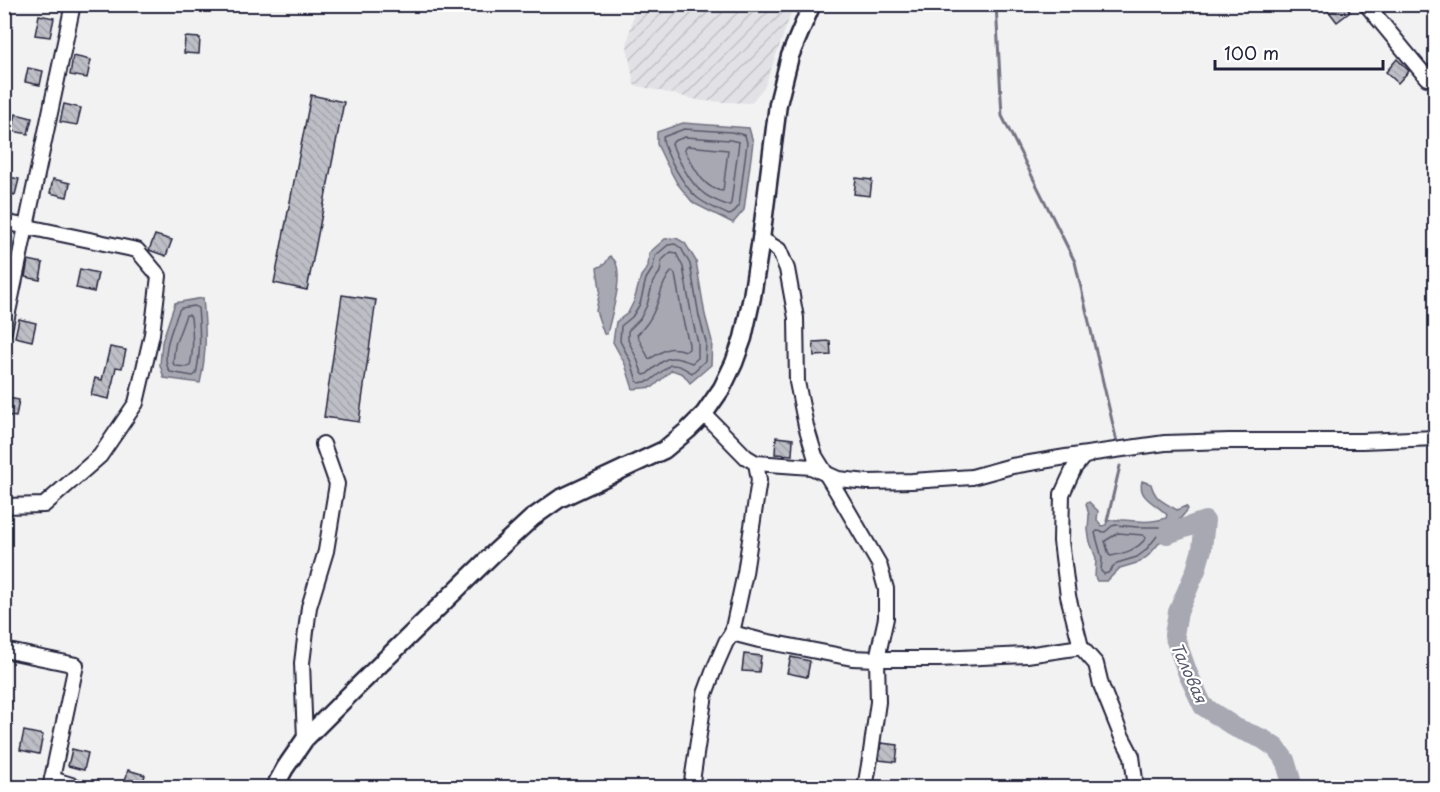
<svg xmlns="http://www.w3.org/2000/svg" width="1440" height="792" font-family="'Playpen Sans',sans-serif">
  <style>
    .industrial { fill: url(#industrial-furrows) }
    .water { fill: #a8a8b2; stroke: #727282; stroke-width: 1.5 }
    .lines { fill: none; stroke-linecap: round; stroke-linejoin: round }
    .shore { stroke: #58586b; stroke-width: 1.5 }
    .stream { stroke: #727282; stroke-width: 3 }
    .river { stroke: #a8a8b2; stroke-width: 20 }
    .building { fill: url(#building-back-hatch); stroke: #22223b; stroke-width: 1.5 }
    .minor-casing { stroke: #22223b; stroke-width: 18 }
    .major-casing { stroke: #22223b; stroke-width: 21 }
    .minor { stroke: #fff; stroke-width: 14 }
    .major { stroke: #fff; stroke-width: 16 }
    .labels { text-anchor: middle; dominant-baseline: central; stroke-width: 4.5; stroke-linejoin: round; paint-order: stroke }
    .water-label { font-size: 16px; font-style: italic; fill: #58586b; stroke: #fff }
  </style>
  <defs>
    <pattern id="industrial-furrows" width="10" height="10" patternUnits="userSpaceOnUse" patternTransform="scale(1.5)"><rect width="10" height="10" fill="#e2e2e6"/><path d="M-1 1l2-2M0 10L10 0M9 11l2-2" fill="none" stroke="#c2c2c6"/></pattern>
    <pattern id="building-back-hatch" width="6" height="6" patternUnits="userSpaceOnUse" patternTransform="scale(1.5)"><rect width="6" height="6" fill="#bebec6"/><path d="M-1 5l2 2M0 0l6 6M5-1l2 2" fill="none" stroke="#a3a3ab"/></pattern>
  </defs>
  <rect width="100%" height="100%" fill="#f2f2f3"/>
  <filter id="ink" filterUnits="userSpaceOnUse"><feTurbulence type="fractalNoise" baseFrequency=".0167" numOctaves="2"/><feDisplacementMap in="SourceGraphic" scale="12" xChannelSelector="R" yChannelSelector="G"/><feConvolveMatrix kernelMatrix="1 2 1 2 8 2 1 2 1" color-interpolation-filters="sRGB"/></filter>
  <g filter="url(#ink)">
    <path class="industrial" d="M635 5V4L794 5 765 86 751 103 702 101 634 85 627 46Z"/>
    <g class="water">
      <path d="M683 123 749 128 753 142 744 210 733 223 693 203 677 183 665 161 657 144V132Z"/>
      <path d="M676 238 685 243 696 261 705 315 712 341 711 365 690 383 683 374 672 370 653 387 633 389 625 364 613 342 616 322 628 313 634 301 641 276 648 267 649 253 665 239Z"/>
      <path d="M610 256C613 259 615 260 616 263 623 280 611 316 607 334H604L596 311 600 290 597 268 605 264Z"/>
      <path d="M203 298C206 330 207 352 200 383L164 378 160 365 162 342 175 303Z"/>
      <path d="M1142 481 1151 484C1155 500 1164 502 1177 510L1186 506 1188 509 1185 513 1149 555 1140 562 1120 568 1107 581H1097L1095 577 1096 558 1090 542 1088 530 1089 515 1086 504 1089 502 1098 511 1097 520 1102 526 1106 525 1107 521C1118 518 1126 521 1137 521 1147 522 1157 521 1166 518L1167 515C1158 504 1137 499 1142 481Z"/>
    </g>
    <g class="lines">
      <g class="shore">
        <path d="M684 129 731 132 745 135 747 143 739 206 732 214 729 215C719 210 708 206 699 199 687 191 663 152 663 137Z"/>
        <path d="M685 137 730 140 739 142 731 203 730 205H727C719 202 708 198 702 192 690 183 677 158 672 144L674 141Z"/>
        <path d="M688 146 728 150 723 191C703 189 694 167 685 151V148Z"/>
        <path d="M675 244 681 248 690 264 699 316 706 342 705 361 692 373C685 369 679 364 670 365L650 381 639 383 637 381 631 362 620 341 621 326 632 317 640 304 646 279 653 268 655 256 668 245Z"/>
        <path d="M671 252 676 253 683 267 692 318 698 343V358L692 363C667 353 666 358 647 374L644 375 642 373 637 359 628 340V331L640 319 647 305 653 282 660 272 662 260Z"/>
        <path d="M672 271 675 274 683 320 689 344V349L686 351C664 345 666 351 649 359L637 335C644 328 650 321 654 311 661 297 661 283 672 271Z"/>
        <path d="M194 306 198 308C200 331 201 352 196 374L193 376 170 372C159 356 173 327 179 310L181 308Z"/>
        <path d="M186 315H189L191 317C193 333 194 350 190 366L187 367 175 366 173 363 175 345Z"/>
        <path d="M1116 525 1137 527H1159L1162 530 1145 551 1137 557 1117 563 1108 573 1104 574 1101 571 1102 558 1095 533 1097 531 1105 532 1112 526Z"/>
        <path d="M1118 533 1143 535 1146 538C1137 550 1125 553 1111 556L1109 555 1105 541Z"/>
      </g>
      <g class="stream">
        <path d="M996 4 1002 116 1075 262 1117 442"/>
        <path d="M1107 521 1120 466"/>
      </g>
      <path class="river" d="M1167 534 1205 521 1202 549 1196 570 1178 612 1174 635 1188 674 1203 706 1236 728 1263 739 1276 748 1285 760 1291 780V788"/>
    </g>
    <g class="building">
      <path d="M1333 4H1345L1350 12 1337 22 1327 9Z"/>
      <path d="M39 15 54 18 50 37 35 35Z"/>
      <path d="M185 37 200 38 199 54 184 53Z"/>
      <path d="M73 56 91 60 87 78 70 75Z"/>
      <path d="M1397 59 1409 71 1398 83 1386 72Z"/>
      <path d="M28 68 43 71 40 85 25 82Z"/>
      <path d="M311 95 344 102 307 290 274 283Z"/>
      <path d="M64 104 81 108 77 125 60 122Z"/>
      <path d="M16 114 32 118 28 134 12 131Z"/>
      <path d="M4 176 19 179 15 195 4 192Z"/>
      <path d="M856 178 872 180 870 196 854 194Z"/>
      <path d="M53 179 70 183 67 197 50 193Z"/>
      <path d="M155 235 172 240 166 256 149 250Z"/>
      <path d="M28 260 43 263 40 280 25 277Z"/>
      <path d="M80 269 98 273 94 292 76 288Z"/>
      <path d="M342 295 376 300 359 422 324 417Z"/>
      <path d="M19 319 36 323 32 341 15 337Z"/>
      <path d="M830 341 831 355 814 356 813 342Z"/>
      <path d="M110 347 126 350 122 368 116 367 109 399 91 395 95 378 102 380Z"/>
      <path d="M4 397 19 400 16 417 4 415Z"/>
      <path d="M776 437 793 439 792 455 775 454Z"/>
      <path d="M744 654 761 656 759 672 742 671Z"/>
      <path d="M791 657 810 661 807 677 787 673Z"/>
      <path d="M24 731 43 735 39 754 20 750Z"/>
      <path d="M881 743 898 745 896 762 879 760Z"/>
      <path d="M72 749 88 753 84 770 68 766Z"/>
      <path d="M128 770 145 775 141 788H123Z"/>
    </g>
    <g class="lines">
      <defs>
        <g id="minor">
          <path d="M1366 4 1427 78 1436 69"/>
          <path d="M4 222 137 250 159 276 152 334 136 403 100 456 44 505 4 506"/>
          <path d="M761 239 779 250 787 269 796 318 797 382 806 426 815 456 836 490 879 564 886 589V618L877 659 878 702 870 759 865 788"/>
          <path d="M4 331 73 4"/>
          <path d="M704 414 746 457 756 463 811 467 838 479 868 482 912 481 972 477 1012 466 1066 457 1165 443 1229 441H1362L1436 438"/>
          <path d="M732 633 759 640 852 658 877 659H939L1027 655 1081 647 1096 664 1101 685 1121 735 1132 756 1136 788"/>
          <path d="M1081 647 1068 596 1061 541 1062 494 1074 468 1083 457 1089 455"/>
          <path d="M4 650 76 665 50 788"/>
          <path d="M305 739 302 663 309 607 326 551 337 484 323 444"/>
          <path d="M52 779 81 788"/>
          <path d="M691 788 705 694 715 667 726 642 732 633 745 573 759 480 756 463"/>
        </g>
        <path id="major" d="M274 788 285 768 305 739 356 688 494 553 532 518 559 499 664 450 688 430 704 414 722 388 734 363 743 338 752 297 761 239 778 104 790 56 812 4"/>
      </defs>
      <use href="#minor" class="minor-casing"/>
      <use href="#major" class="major-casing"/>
      <use href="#minor" class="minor"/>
      <use href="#major" class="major"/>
    </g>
  </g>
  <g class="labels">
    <g class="water-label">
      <text transform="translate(1190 672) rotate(66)">Таловая</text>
    </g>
  </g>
  <rect width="1440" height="792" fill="none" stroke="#fff" stroke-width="24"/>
  <rect x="12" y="12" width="1416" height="768" fill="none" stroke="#22223b" stroke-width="2" filter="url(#ink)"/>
  <path d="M1215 60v9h168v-9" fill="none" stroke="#22223b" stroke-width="3"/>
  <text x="1224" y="60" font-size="18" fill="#22223b" stroke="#ffffff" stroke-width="4.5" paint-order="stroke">100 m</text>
</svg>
